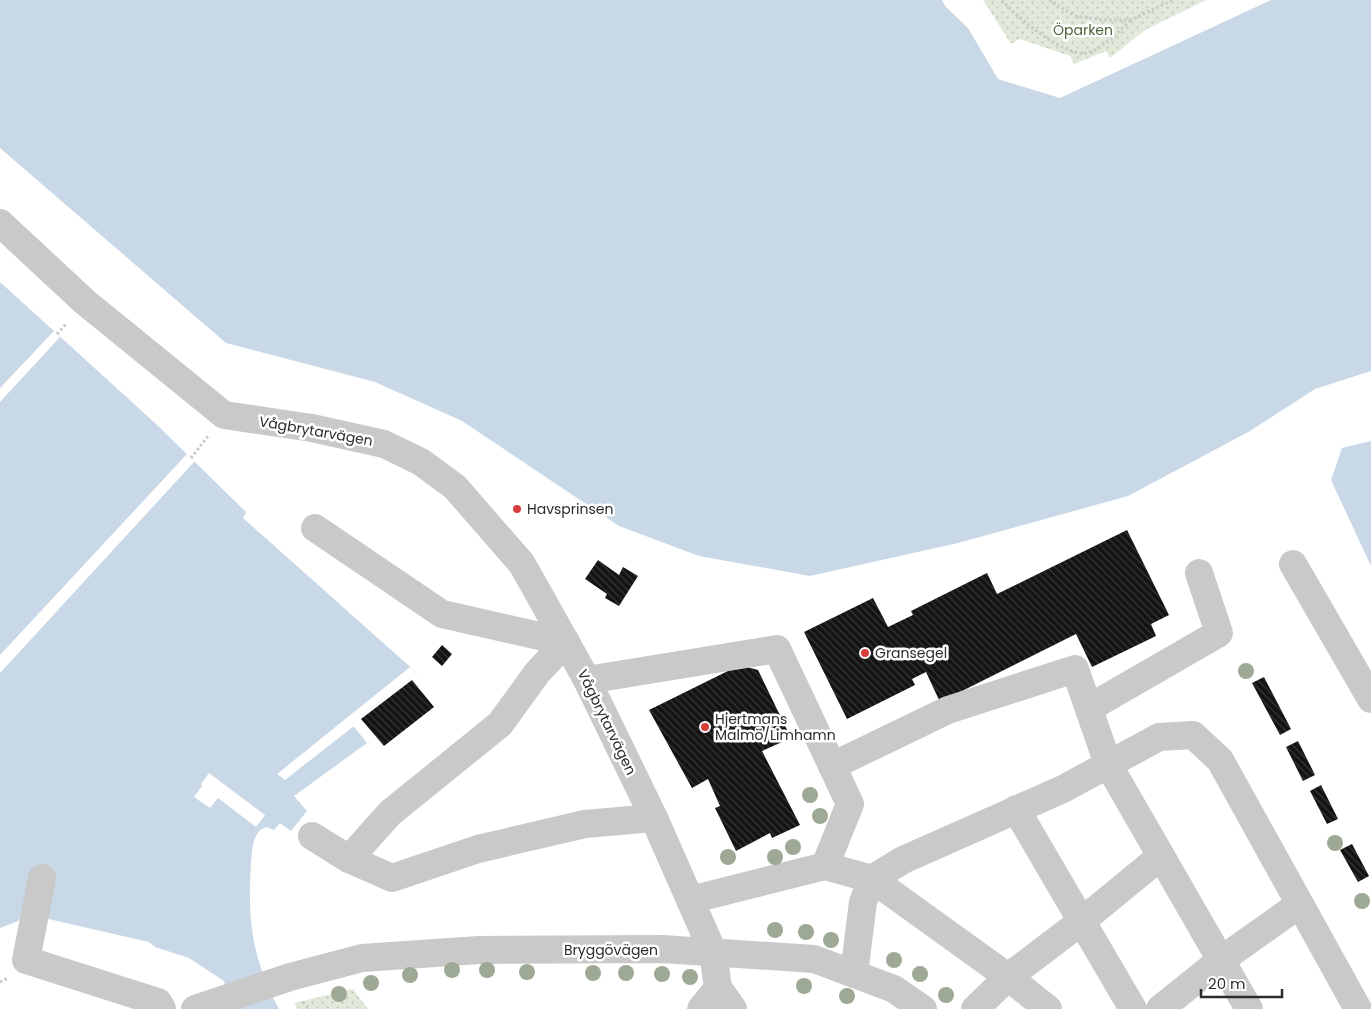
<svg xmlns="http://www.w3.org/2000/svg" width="1371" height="1009" font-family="Poppins,sans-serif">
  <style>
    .park { fill: url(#park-dots) }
    .water { fill: #c8d8e7 }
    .pier { fill: #fff }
    .building { fill: url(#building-back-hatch) }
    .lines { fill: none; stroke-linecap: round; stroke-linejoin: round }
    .path { stroke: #c9c9c9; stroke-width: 3; stroke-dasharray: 2.5 2.5; stroke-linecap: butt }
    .minor { stroke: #c9c9c9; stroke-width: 28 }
    .tree { fill: #9da994 }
    .poi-dot { fill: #d63e3b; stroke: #fff; stroke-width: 2 }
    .labels { text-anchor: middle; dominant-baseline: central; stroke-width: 5; stroke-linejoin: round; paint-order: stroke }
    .park-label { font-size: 14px; fill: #4c633d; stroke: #fff }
    .street-label { font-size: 14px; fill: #2c2c2c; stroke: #fff }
    .poi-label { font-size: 14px; fill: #2c2c2c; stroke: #fff; text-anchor: start }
  </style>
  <defs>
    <pattern id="park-dots" width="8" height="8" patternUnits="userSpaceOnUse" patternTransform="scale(1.25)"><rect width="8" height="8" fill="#e1e9da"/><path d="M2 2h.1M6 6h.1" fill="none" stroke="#c1c8bb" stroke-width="1.8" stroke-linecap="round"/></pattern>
    <pattern id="building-back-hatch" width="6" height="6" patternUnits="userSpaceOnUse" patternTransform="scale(1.25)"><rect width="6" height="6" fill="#131313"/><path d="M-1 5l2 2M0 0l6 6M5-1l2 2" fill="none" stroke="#363636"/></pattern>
  </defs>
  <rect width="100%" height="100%" fill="#fff"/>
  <g class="park">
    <path d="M983 0H1206L1145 30 1110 58 1106 51 1074 64 1070 56 1020 39 1011 44Z"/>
    <path d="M353 989 368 1009H298L294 1003Z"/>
  </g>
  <g class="water">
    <path d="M0 0H942L945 6 968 28 998 79 1060 98 1271 0H1371V371L1315 389 1250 431 1128 496 958 543 810 576 699 556 619 526 462 421 375 382 226 343 0 148Z"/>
    <path d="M0 282 155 423 246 512 243 518 417 673 351 723 367 743 294 796 307 811 291 831 280 823 274 830 267 827C264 828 262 829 260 830 252 839 252 853 251 863 249 894 249 925 257 955 262 974 270 992 279 1009H231L224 981 189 958 155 947 149 942 22 913 18 921 0 928Z"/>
    <path d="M1371 441V566L1331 480 1342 448Z"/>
  </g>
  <g class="pier">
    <path d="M54 331 60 337 0 402V388Z"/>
    <path d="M187 454 195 461 0 673V655Z"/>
    <path d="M410 667 417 673 351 723 354 726 285 780 277 774Z"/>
    <path d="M209 773 265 815 256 827 218 798 210 808 194 797 202 786 201 784Z"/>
  </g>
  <g class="building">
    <path d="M1127 530 1169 615 1151 624 1156 636 1092 667 1076 634 940 702 926 672 912 679 915 685 847 719 804 632 873 598 888 627 913 615 911 611 987 573 997 594Z"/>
    <path d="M598 560 619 575 623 567 638 576 619 606 605 598 607 594 585 579Z"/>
    <path d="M442 645 452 654 442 666 432 657Z"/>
    <path d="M740 665 758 670 791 738 762 751 800 825 772 838 770 833 736 851 715 808 720 806 708 779 692 788 649 710Z"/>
    <path d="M1264 677 1291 729 1280 735 1252 683Z"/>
    <path d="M412 680 434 707 384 746 361 719Z"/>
    <path d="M1298 741 1315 775 1303 781 1286 747Z"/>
    <path d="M1321 785 1338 819 1327 824 1310 791Z"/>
    <path d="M1352 844 1369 876 1358 882 1340 850Z"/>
  </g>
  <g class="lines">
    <g class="path">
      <path d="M1002 0C1015 16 1067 59 1088 53 1104 48 1119 31 1131 20"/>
      <path d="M1049 0 1075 16 1104 20H1131L1173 0"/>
      <path d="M57 334 67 323"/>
      <path d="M191 458 208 436"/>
      <path d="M0 982 8 978"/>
      <path d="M303 1002 309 1009"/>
    </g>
    <g class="minor">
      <path d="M0 223 85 302 224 415 312 428 384 444 421 462 455 487 522 564 587 680 654 818 713 952 718 988 701 1009"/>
      <path d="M315 528 442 614 566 642 537 673 500 724 390 813 349 859"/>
      <path d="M1293 564 1371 699"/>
      <path d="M587 680 777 649 850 804 825 866"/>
      <path d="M1089 708 1219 633 1199 573"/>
      <path d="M832 766 948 710 1075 669 1108 764 1249 1009"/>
      <path d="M1016 809 1133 1009"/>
      <path d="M312 836 349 859 392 878 478 849 585 824 654 818"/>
      <path d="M42 878 26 960 158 1002 162 1009"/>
      <path d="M690 900 825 866 872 879 1008 977 1048 1009"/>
      <path d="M854 974 863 902 872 879 903 860 1063 789 1159 737 1193 735 1220 760 1358 1009"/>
      <path d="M718 988 733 1009"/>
      <path d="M195 1009 290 977 362 958 479 950 662 949 814 959 894 989 923 1009"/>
      <path d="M975 1009 1008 977 1082 921 1161 856"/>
      <path d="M1160 1009 1221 960 1300 904"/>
    </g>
  </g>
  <g class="tree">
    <circle cx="1246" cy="671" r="8"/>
    <circle cx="810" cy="795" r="8"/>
    <circle cx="820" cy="816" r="8"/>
    <circle cx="1335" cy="843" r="8"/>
    <circle cx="793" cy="847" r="8"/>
    <circle cx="728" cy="857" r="8"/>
    <circle cx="775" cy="857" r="8"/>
    <circle cx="1362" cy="901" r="8"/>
    <circle cx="775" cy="930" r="8"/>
    <circle cx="806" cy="932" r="8"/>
    <circle cx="831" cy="940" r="8"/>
    <circle cx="894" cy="960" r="8"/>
    <circle cx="452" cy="970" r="8"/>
    <circle cx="487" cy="970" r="8"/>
    <circle cx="527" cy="972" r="8"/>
    <circle cx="593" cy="973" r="8"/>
    <circle cx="626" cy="973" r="8"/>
    <circle cx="662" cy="974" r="8"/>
    <circle cx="920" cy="974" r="8"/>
    <circle cx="410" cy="975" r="8"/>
    <circle cx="690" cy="977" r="8"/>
    <circle cx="371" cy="983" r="8"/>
    <circle cx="804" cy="986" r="8"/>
    <circle cx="339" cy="994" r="8"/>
    <circle cx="946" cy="995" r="8"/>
    <circle cx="847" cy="996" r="8"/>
  </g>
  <g class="poi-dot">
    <circle cx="517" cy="509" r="5"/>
    <circle cx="865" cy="653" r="5"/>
    <circle cx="705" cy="727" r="5"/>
  </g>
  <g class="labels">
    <g class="park-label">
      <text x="1083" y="30">Öparken</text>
    </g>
    <g class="street-label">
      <text transform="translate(316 431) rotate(10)">Vågbrytarvägen</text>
      <text transform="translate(607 722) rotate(64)">Vågbrytarvägen</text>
      <text x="611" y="950">Bryggövägen</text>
    </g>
    <g class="poi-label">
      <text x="527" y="509">Havsprinsen</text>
      <text x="875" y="653">Gransegel</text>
      <text x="715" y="719">Hjertmans<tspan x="715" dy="16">Malmö/Limhamn</tspan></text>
    </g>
  </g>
  <path d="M1201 989v8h81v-8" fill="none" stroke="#2c2c2c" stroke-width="2.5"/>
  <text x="1208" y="989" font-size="15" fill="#2c2c2c" stroke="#ffffff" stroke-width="4" paint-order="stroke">20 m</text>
</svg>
